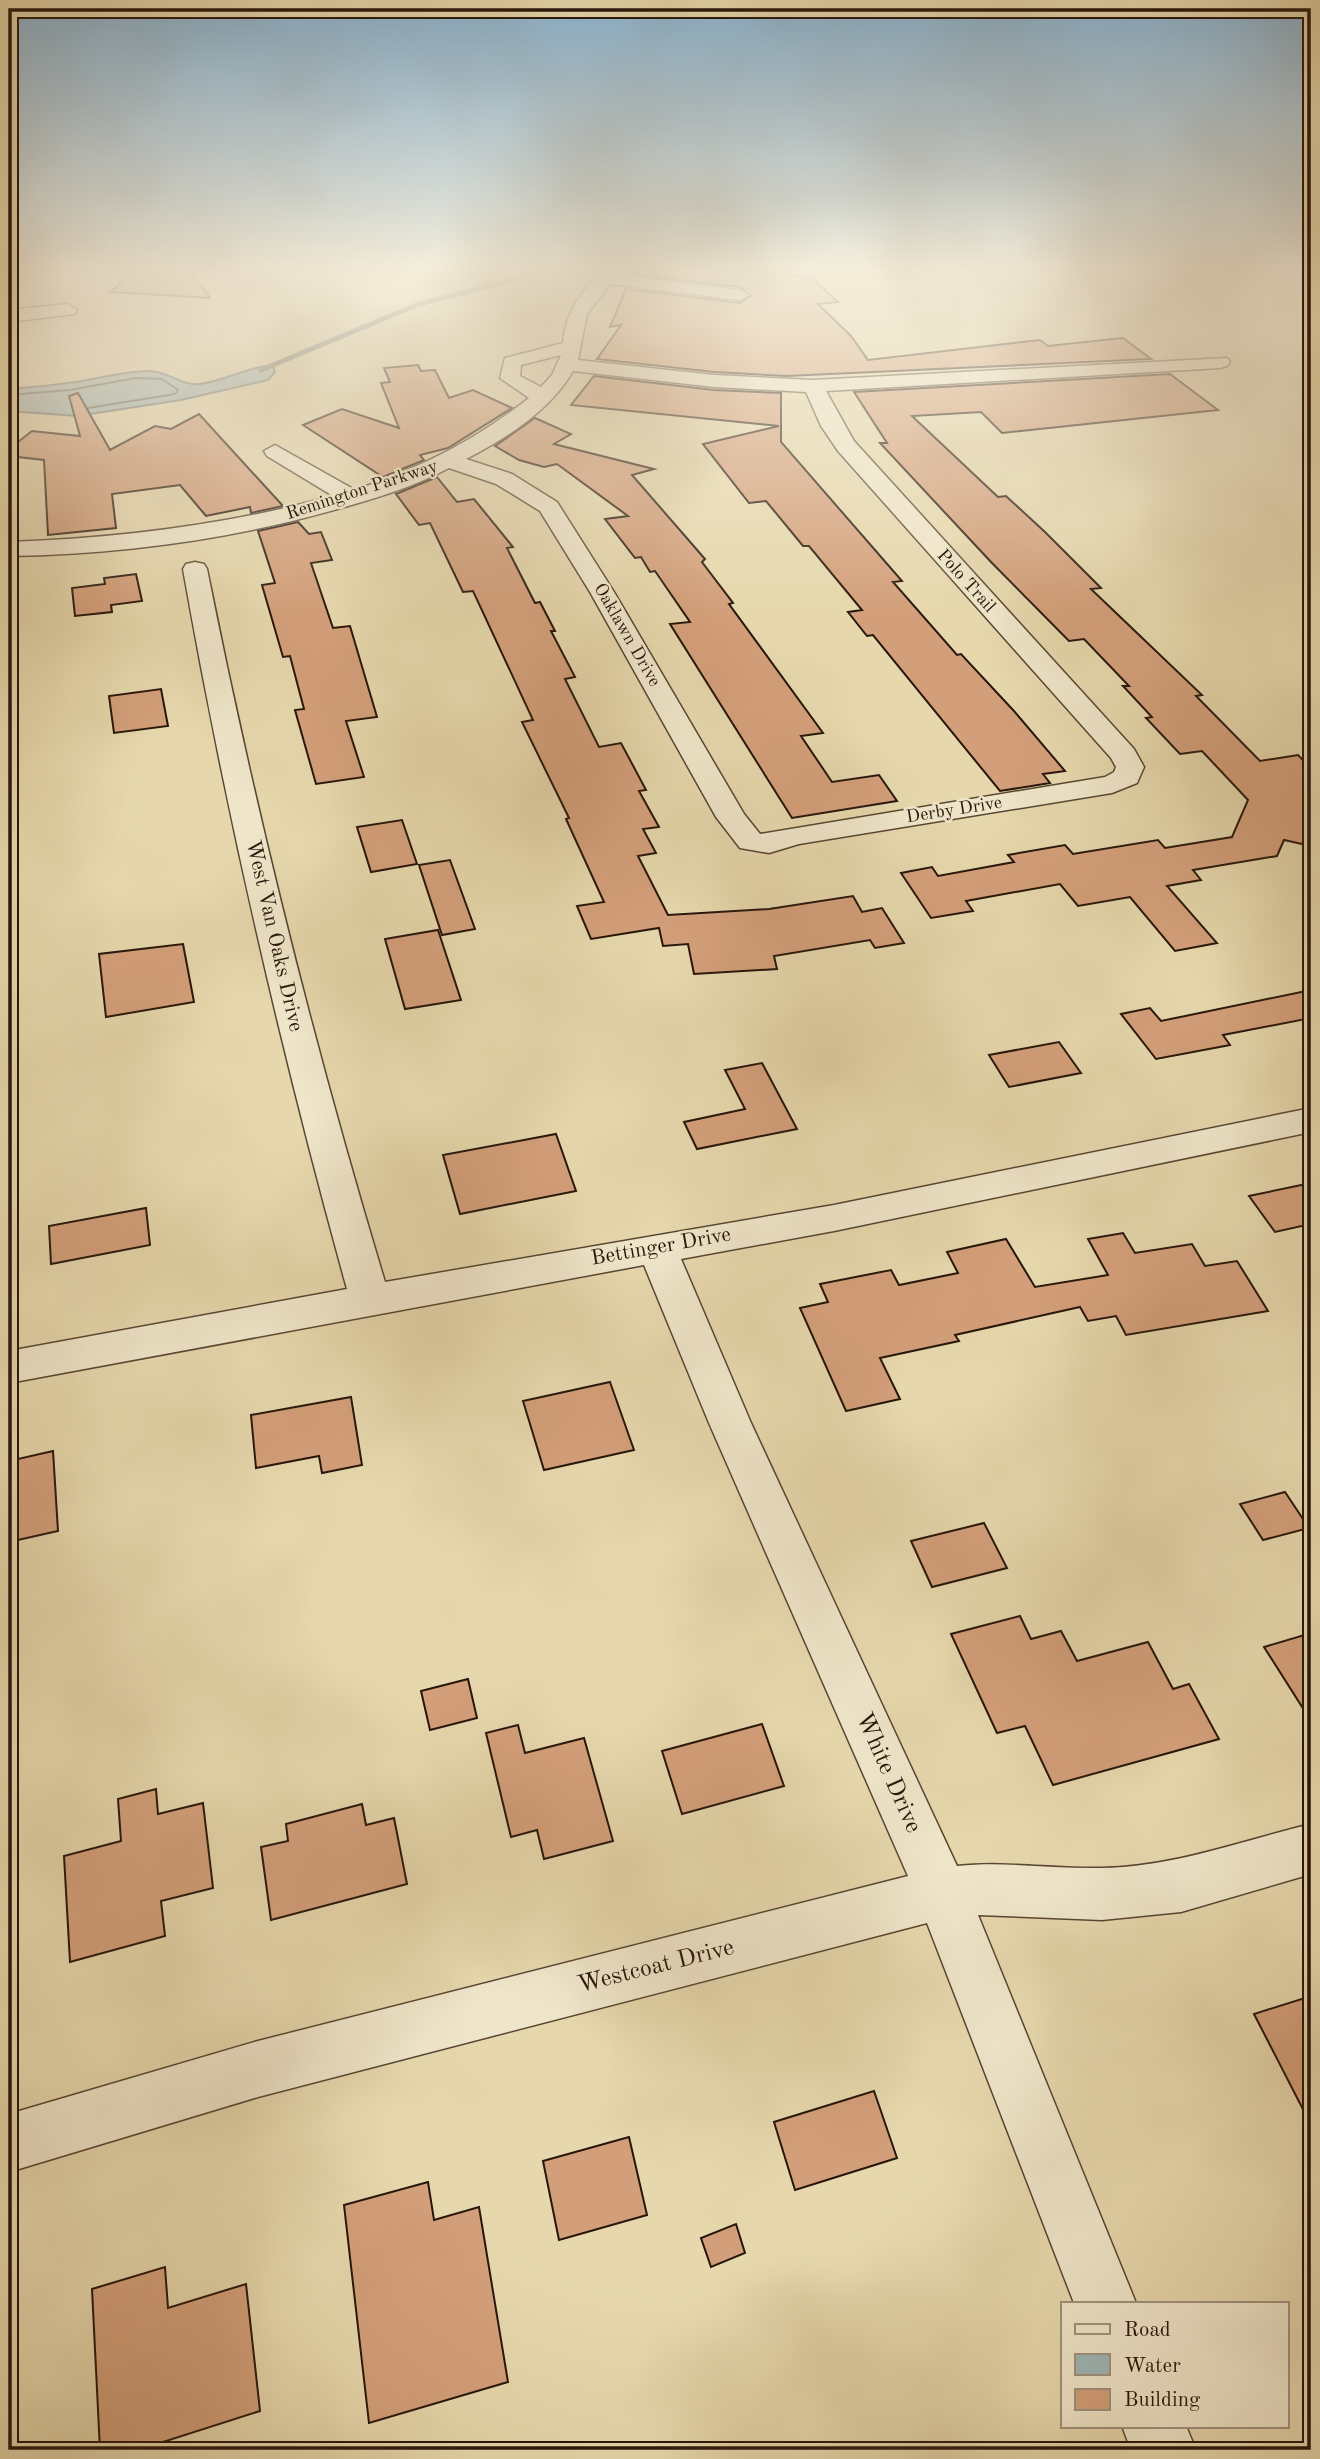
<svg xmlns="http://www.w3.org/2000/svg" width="1320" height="2459" font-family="'Old Standard TT',serif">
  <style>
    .water { fill: #9db6b6; stroke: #6e7672; stroke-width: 2 }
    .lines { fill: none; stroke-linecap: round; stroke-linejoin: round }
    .shore { stroke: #626660; stroke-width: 2 }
    .stream { stroke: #6e7672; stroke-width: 5 }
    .building { fill: #d39f7a; stroke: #27160b; stroke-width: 2 }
    .minor-casing { stroke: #574633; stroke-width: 3 }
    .minor { fill: #efe5c9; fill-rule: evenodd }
    .labels { text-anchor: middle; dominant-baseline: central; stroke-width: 5; stroke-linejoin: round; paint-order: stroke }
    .far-street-label { font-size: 18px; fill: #27160b; stroke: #efe5c9 }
    .street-label { font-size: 21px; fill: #27160b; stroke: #efe5c9 }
    .near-street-label { font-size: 24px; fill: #27160b; stroke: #efe5c9 }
  </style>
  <rect width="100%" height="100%" fill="#e6d7ac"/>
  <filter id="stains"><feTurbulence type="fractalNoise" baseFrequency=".00286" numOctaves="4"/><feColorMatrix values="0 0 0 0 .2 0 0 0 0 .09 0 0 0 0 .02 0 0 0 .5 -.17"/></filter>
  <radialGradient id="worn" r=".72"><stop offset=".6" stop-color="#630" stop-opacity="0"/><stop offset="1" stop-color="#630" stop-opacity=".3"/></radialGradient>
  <path class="water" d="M273 365 275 372 268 380 181 400 77 416 9 411V389C29 387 49 386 68 383 95 380 121 371 149 371 168 371 181 386 200 384 225 381 247 367 273 365Z"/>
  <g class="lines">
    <path class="shore" d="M9 395 70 390 136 378 162 379 178 390 175 394 88 408"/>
    <path class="stream" d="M261 370 419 304 501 283 535 268"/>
  </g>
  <g class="building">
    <path d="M140 268H189L210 298 110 292Z"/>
    <path d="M635 268H793L786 274 812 278 838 302 818 304 851 336 868 360 1040 340 1048 346 1123 338 1151 359 787 376 714 372 597 359 621 325 610 327 626 289 740 303 751 296 740 287 632 274Z"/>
    <path d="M418 365 421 371 435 370 449 398 473 390 512 408 448 448 420 455 424 460 383 477 303 425 342 409 399 428 381 383 390 382 384 368Z"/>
    <path d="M1170 374 1218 410 1002 433 981 412 912 416 998 497 1006 496 1045 532 1101 588 1091 589 1202 695 1196 696 1260 761 1298 755 1311 768V846L1284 840 1277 856 1193 870 1201 880 1167 886 1217 943 1175 951 1130 897 1078 906 1060 884 966 901 973 911 931 918 901 873 932 867 938 876 1014 862 1008 855 1065 845 1073 854 1158 840 1165 848 1232 837 1248 800 1202 751 1180 754 1146 718 1152 717 1123 686H1129L1084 639 1069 641 991 562 880 443H887L854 392Z"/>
    <path d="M594 376 714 390 781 393V442L902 581 893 582 957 655 961 654 1014 711 1065 771 1043 774 1050 783 1000 791 873 635 867 636 848 612 862 610 809 546H803L766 501 749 503 703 444 779 426 571 405Z"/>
    <path d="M78 393 110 450 155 426 171 429 199 414 283 506 251 513 250 507 206 516 180 485 112 494 116 528 48 535 44 460 9 456V449L32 431 80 436 69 396Z"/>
    <path d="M535 418 571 434 554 444 654 469 632 475 705 559 702 562 733 603 729 604 823 733 801 736 832 782 879 775 897 801 792 818 670 624 690 622 655 571 650 572 641 557 635 558 605 519 628 516 557 464 544 467 519 460 495 446Z"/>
    <path d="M437 477 457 502 474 499 513 547 507 548 535 603 540 602 555 631H551L575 677 565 679 599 747 621 743 646 790 639 791 659 827 643 829 656 853 638 856 668 915 769 909 853 896 862 912 882 908 904 943 875 948 870 940 774 956 777 969 694 974 688 944 663 946 659 928 591 939 577 906 604 902 566 819 569 818 522 722 533 720 473 591 463 592 430 523 419 525 396 494Z"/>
    <path d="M298 522 309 534 321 532 332 560 311 563 333 628 350 626 377 717 346 721 364 777 316 784 295 710 304 709 290 656 283 657 262 585 275 583 258 531Z"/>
    <path d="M136 574 142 601 111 605 112 612 75 616 72 588 105 584 104 578Z"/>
    <path d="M161 689 168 726 114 733 109 696Z"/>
    <path d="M402 820 417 864 371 872 357 827Z"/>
    <path d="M450 860 475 929 442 935 419 865Z"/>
    <path d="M438 930 461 1000 405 1009 385 939Z"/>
    <path d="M183 944 194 1002 106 1017 99 954Z"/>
    <path d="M1311 990V1018L1223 1035 1230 1045 1156 1059 1121 1014 1150 1008 1161 1021Z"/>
    <path d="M1059 1042 1081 1073 1009 1087 989 1055Z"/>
    <path d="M762 1063 797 1129 697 1149 684 1122 745 1109 725 1070Z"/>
    <path d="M556 1134 576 1191 460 1214 443 1155Z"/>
    <path d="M1311 1183V1224L1275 1232 1249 1196Z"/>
    <path d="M146 1208 150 1245 51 1264 49 1226Z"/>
    <path d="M1123 1233 1135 1253 1192 1244 1205 1266 1237 1261 1268 1311 1126 1335 1116 1316 1088 1321 1080 1307 955 1335 959 1341 880 1358 900 1399 846 1411 800 1308 828 1302 820 1284 891 1270 899 1285 958 1273 947 1252 1006 1239 1035 1287 1108 1275 1088 1239Z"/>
    <path d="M610 1382 634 1450 544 1470 523 1401Z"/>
    <path d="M351 1397 362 1465 322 1473 319 1456 256 1468 251 1415Z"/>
    <path d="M53 1451 58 1531 9 1542V1461Z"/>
    <path d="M1285 1492 1309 1528 1263 1540 1240 1504Z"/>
    <path d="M984 1523 1007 1568 932 1587 911 1541Z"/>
    <path d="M1020 1616 1031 1639 1061 1631 1077 1661 1148 1642 1173 1689 1189 1684 1219 1739 1053 1785 1025 1726 997 1733 951 1634Z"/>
    <path d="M1311 1633V1721L1264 1647Z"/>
    <path d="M468 1679 477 1718 430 1730 421 1691Z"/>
    <path d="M762 1724 784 1786 682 1814 662 1751Z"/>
    <path d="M518 1725 525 1753 584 1738 613 1841 544 1859 537 1830 511 1837 486 1733Z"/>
    <path d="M156 1789 158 1814 203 1803 213 1888 161 1901 165 1936 70 1962 64 1856 121 1841 118 1799Z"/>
    <path d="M362 1804 366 1825 394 1818 407 1884 271 1920 261 1847 288 1841 286 1824Z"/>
    <path d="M1311 1996V2125L1254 2014Z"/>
    <path d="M874 2091 897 2158 795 2190 774 2122Z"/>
    <path d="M629 2137 647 2215 559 2240 543 2161Z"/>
    <path d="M428 2182 434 2220 479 2207 508 2382 369 2423 344 2205Z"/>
    <path d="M736 2224 745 2253 711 2267 701 2238Z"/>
    <path d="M165 2267 168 2308 246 2284 260 2411 138 2450H100L92 2289Z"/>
  </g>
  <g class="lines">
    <defs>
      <g id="minor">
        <path d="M607 268H626L620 275 740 290 749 295 740 300 610 284 587 314 578 360 714 375 813 380 1227 358 1230 362 1227 366 1220 368 826 391 854 441 1134 749 1144 767 1137 783 1112 793 799 844 769 853 740 848 716 817 590 592 540 511 496 484 449 468C414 487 373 499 334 510 228 540 119 554 9 556V542C119 538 227 525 333 496L267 456 264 451 275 445 355 490C422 467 474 441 529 398L500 378 505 358 563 343C565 311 584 288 607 268ZM561 355 552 375 541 387 520 376 521 365ZM573 371 714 387 806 392 821 426 838 451 1111 758 1116 767 1114 772 1105 777 760 834 744 814 614 592 557 502 512 474 466 459C506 438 550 411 573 371Z"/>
        <path d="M68 304 77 310 75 314 9 322V310Z"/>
        <path d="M195 562 204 564 207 569C255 810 314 1047 385 1282L834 1205 1311 1108V1132L834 1231 681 1259 751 1423 957 1866C1005 1861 1053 1869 1101 1868 1174 1867 1241 1841 1311 1824V1874L1181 1912 1102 1920 978 1915 1136 2303H1074L927 1923 258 2097 9 2172V2114L258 2041 908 1876 709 1423 644 1265 9 1383V1351L347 1289C281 1051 226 812 183 569L186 564Z"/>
        <path d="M1122 2426H1186L1196 2450H1131Z"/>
      </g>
    </defs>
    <use href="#minor" class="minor-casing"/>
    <use href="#minor" class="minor"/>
  </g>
  <linearGradient id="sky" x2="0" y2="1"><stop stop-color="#8ab5d4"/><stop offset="0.44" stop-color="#f4edda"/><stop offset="1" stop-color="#f4edda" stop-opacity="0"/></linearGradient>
  <rect width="1320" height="612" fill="url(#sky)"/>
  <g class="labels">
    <g class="far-street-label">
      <text transform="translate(362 490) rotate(-18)">Remington Parkway</text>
      <text transform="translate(966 581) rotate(48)">Polo Trail</text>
      <text transform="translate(627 635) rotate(60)">Oaklawn Drive</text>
      <text transform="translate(954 810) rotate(-9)">Derby Drive</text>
    </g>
    <g class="street-label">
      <text transform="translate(274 936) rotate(77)">West Van Oaks Drive</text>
      <text transform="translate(661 1247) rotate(-10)">Bettinger Drive</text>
    </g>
    <g class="near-street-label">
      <text transform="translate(888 1773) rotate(66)">White Drive</text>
      <text transform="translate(656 1967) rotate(-14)">Westcoat Drive</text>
    </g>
  </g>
  <rect width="1320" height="2459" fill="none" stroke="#e6d7ac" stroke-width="35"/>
  <rect x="10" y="10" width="1299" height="2438" fill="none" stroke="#27160b" stroke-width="3.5"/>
  <rect x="18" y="18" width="1285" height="2424" fill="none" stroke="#27160b" stroke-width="2"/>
  <rect x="1061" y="2302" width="228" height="126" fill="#efe5c9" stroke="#9f927d" stroke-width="2"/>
  <rect x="1075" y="2324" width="35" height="10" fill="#efe5c9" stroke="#9f927d" stroke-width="2"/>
  <text x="1124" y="2336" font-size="21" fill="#27160b">Road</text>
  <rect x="1075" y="2354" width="35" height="21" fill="#9db6b6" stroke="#9f927d" stroke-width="2"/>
  <text x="1124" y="2372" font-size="21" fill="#27160b">Water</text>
  <rect x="1075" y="2389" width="35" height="21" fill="#d39f7a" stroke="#9f927d" stroke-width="2"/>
  <text x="1124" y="2406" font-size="21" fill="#27160b">Building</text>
  <rect width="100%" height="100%" filter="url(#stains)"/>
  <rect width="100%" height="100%" fill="url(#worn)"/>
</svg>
